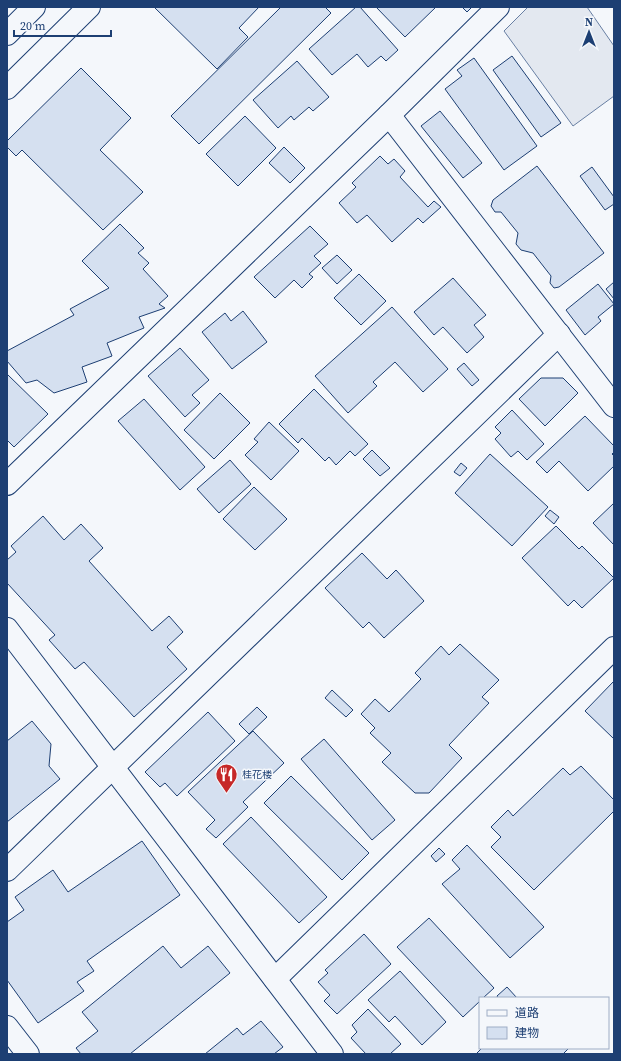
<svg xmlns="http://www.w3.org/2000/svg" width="621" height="1061" font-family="'Source Serif 4','Noto Sans JP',serif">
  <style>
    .parking { fill: #e3e8f0; stroke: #687fa3 }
    .building { fill: #d5e0f0; stroke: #1d3f73 }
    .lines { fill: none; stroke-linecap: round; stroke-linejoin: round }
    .street-casing { stroke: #1d3f73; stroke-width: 24 }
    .secondary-casing { stroke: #1d3f73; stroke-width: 24 }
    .street { stroke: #f4f7fb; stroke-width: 22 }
    .secondary { stroke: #f4f7fb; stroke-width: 22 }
    .labels { text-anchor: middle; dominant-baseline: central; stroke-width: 3; stroke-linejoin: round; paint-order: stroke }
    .poi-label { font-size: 10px; fill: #1d3f73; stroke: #f4f7fb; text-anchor: start }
  </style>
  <rect width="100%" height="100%" fill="#f4f7fb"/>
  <path class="parking" d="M528 7H587L614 46V96L573 126 504 31Z"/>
  <g class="building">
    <path d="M154 7H259L239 28 248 37 217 69Z"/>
    <path d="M281 7H325L331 13 199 144 171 116Z"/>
    <path d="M356 7H360L398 50 386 61 381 56 368 67 357 54 332 75 309 49Z"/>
    <path d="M376 7H436L405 37Z"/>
    <path d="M462 7H472L467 12Z"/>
    <path d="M512 56 561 123 541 137 493 70Z"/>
    <path d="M474 58 537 146 504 170 445 89 462 76 457 70Z"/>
    <path d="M297 61 329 97 313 111 309 107 294 120 291 116 278 128 253 100Z"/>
    <path d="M81 68 131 118 100 150 143 192 103 230 22 150 16 156 7 147V141Z"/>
    <path d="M440 111 482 163 463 178 421 126Z"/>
    <path d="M245 116 276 148 238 186 206 154Z"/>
    <path d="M284 147 305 168 290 183 269 163Z"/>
    <path d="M380 156 388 164 394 159 405 171 400 177 428 207 434 201 441 207 423 223 418 218 392 242 367 215 357 223 339 203 356 187 352 183Z"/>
    <path d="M537 166 604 253 559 287 554 288 550 283 551 276 533 253 521 250 516 244 518 233 501 212H495L491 206 493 200Z"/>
    <path d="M592 167 614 197V204L605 210 580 176Z"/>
    <path d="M120 224 144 248 138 253 149 263 143 269 168 296 159 304 165 308 139 317 144 328 107 343 112 356 82 367 87 382 54 393 37 380 26 383 7 361V351L74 315 70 309 109 288 82 261Z"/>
    <path d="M310 226 328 244 314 256 321 263 309 274 313 277 302 288 294 280 275 298 254 277Z"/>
    <path d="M337 255 352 270 337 284 322 268Z"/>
    <path d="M359 274 386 301 361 325 334 298Z"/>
    <path d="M453 278 486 315 474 325 484 337 467 353 443 327 434 335 414 312Z"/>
    <path d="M614 282V299L606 289Z"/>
    <path d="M598 284 614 304 598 317 601 321 585 335 566 310Z"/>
    <path d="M392 307 448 369 423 392 395 362 373 382 377 386 348 413 315 376Z"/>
    <path d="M243 311 267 342 232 369 202 332 225 313 231 321Z"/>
    <path d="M180 348 209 380 192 395 200 403 185 417 148 376Z"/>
    <path d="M464 363 479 380 472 386 457 369Z"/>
    <path d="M7 374 48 414 14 447 7 440Z"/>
    <path d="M541 378H563L578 393 545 426 519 399Z"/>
    <path d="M314 389 368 444 355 456 350 451 336 465 329 457 325 461 302 438 298 443 279 424Z"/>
    <path d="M220 393 250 423 214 459 184 430Z"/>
    <path d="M144 399 205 467 180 490 118 421Z"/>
    <path d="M512 410 544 444 527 460 518 451 511 457 495 439 501 433 495 427Z"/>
    <path d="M585 416 614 446V452L612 454 614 456V466L588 491 559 461 547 473 536 462Z"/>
    <path d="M269 422 299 451 271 480 245 455 258 442 254 439Z"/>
    <path d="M372 450 390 468 380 476 363 459Z"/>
    <path d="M490 454 548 507 512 546 455 493Z"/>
    <path d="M230 460 251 484 219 513 197 489Z"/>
    <path d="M461 463 467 468 460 476 454 472Z"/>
    <path d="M254 487 287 519 255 550 223 519Z"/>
    <path d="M614 503V545L593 523Z"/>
    <path d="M550 510 559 517 554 524 545 516Z"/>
    <path d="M43 516 64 540 81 524 103 548 89 561 152 631 169 616 183 632 167 647 187 669 134 717 84 662 75 669 49 640 55 635 7 583V560L16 552 11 546Z"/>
    <path d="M556 526 579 549 582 546 614 578 582 608 574 600 568 606 522 558Z"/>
    <path d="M362 553 387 579 396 570 424 601 384 638 369 622 363 628 325 588Z"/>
    <path d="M460 644 499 680 482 697 489 703 449 745 462 758 429 793H415L382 762 391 753 370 733 375 728 361 714 375 699 389 712 421 679 415 673 441 646 449 655Z"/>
    <path d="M614 681V739L585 711Z"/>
    <path d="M332 690 353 710 346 717 325 698Z"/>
    <path d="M257 707 267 717 249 734 239 724Z"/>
    <path d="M208 712 235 741 177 796 165 783 160 787 145 772Z"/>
    <path d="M32 721 51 744 49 766 60 779 7 822V741Z"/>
    <path d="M253 731 284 763 243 802 248 807 216 838 206 829 215 820 188 792Z"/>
    <path d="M324 739 395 820 372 840 301 759Z"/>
    <path d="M581 766 614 800V811L534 890 491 847 501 837 491 827 508 810 513 816 563 768 570 775Z"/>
    <path d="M291 776 369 853 342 880 264 803Z"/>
    <path d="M251 817 327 897 299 923 223 844Z"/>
    <path d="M142 841 180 895 87 961 94 971 77 982 84 991 38 1023 7 980V922L24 910 15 897 53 870 68 892Z"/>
    <path d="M467 845 544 927 510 958 442 884 460 869 452 860Z"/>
    <path d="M439 848 445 854 436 862 431 856Z"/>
    <path d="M429 918 494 988 483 998H480V1001L463 1017 397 947Z"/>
    <path d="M364 934 391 964 337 1014 324 1001 330 995 318 982 328 973 325 970Z"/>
    <path d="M163 946 181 968 208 946 230 973 130 1054H81L76 1048 98 1031 82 1012Z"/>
    <path d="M400 971 446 1022 422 1045 395 1016 389 1022 368 1000Z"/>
    <path d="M507 987 517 998H498L497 996Z"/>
    <path d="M368 1009 401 1044 390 1054H366L351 1038 357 1032 352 1025Z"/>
    <path d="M261 1021 283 1047 274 1054H205L237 1028 243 1035Z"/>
    <path d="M482 1048H568V1049L563 1054H476Z"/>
  </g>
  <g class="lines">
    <defs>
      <g id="street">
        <path d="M389 115 614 406"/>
        <path d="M7 484 389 115 498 7"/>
        <path d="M7 629 332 1054"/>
        <path d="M7 870 559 334"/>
        <path d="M275 979 614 648"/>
        <path d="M7 1027 28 1054"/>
      </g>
      <g id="secondary">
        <path d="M7 34 34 7"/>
        <path d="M7 88 89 7"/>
      </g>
    </defs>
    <use href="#street" class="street-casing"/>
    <use href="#secondary" class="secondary-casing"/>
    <use href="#street" class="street"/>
    <use href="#secondary" class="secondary"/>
  </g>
  <defs>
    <symbol id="restaurant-pin" viewBox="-11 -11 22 30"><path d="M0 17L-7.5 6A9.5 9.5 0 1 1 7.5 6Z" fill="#c62828" stroke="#f4f7fb"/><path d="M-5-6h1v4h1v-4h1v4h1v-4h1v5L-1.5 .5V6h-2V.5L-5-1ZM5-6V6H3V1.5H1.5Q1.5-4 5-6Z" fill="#fff"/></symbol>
  </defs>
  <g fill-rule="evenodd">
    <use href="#restaurant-pin" x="214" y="762" width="25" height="34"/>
  </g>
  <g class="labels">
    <g class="poi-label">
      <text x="242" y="774">桂花楼</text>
    </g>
  </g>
  <rect width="621" height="1061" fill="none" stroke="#1d3f73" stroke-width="16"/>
  <rect x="479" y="997" width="130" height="52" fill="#f4f7fb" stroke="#9eadc5"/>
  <rect x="487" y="1010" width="20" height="6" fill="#f4f7fb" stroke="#9eadc5"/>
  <text x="515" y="1017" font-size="12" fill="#1d3f73">道路</text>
  <rect x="487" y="1027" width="20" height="12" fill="#d5e0f0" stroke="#9eadc5"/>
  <text x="515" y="1037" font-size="12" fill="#1d3f73">建物</text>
  <g transform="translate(589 32)" stroke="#f4f7fb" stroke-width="3" paint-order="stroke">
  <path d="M0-3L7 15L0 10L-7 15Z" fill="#1d3f73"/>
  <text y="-6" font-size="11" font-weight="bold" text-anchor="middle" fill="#1d3f73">N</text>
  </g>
  <path d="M14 30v6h97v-6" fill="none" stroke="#1d3f73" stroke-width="2"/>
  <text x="20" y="30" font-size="12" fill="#1d3f73" stroke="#f4f7fb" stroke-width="3" paint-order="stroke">20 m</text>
</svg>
